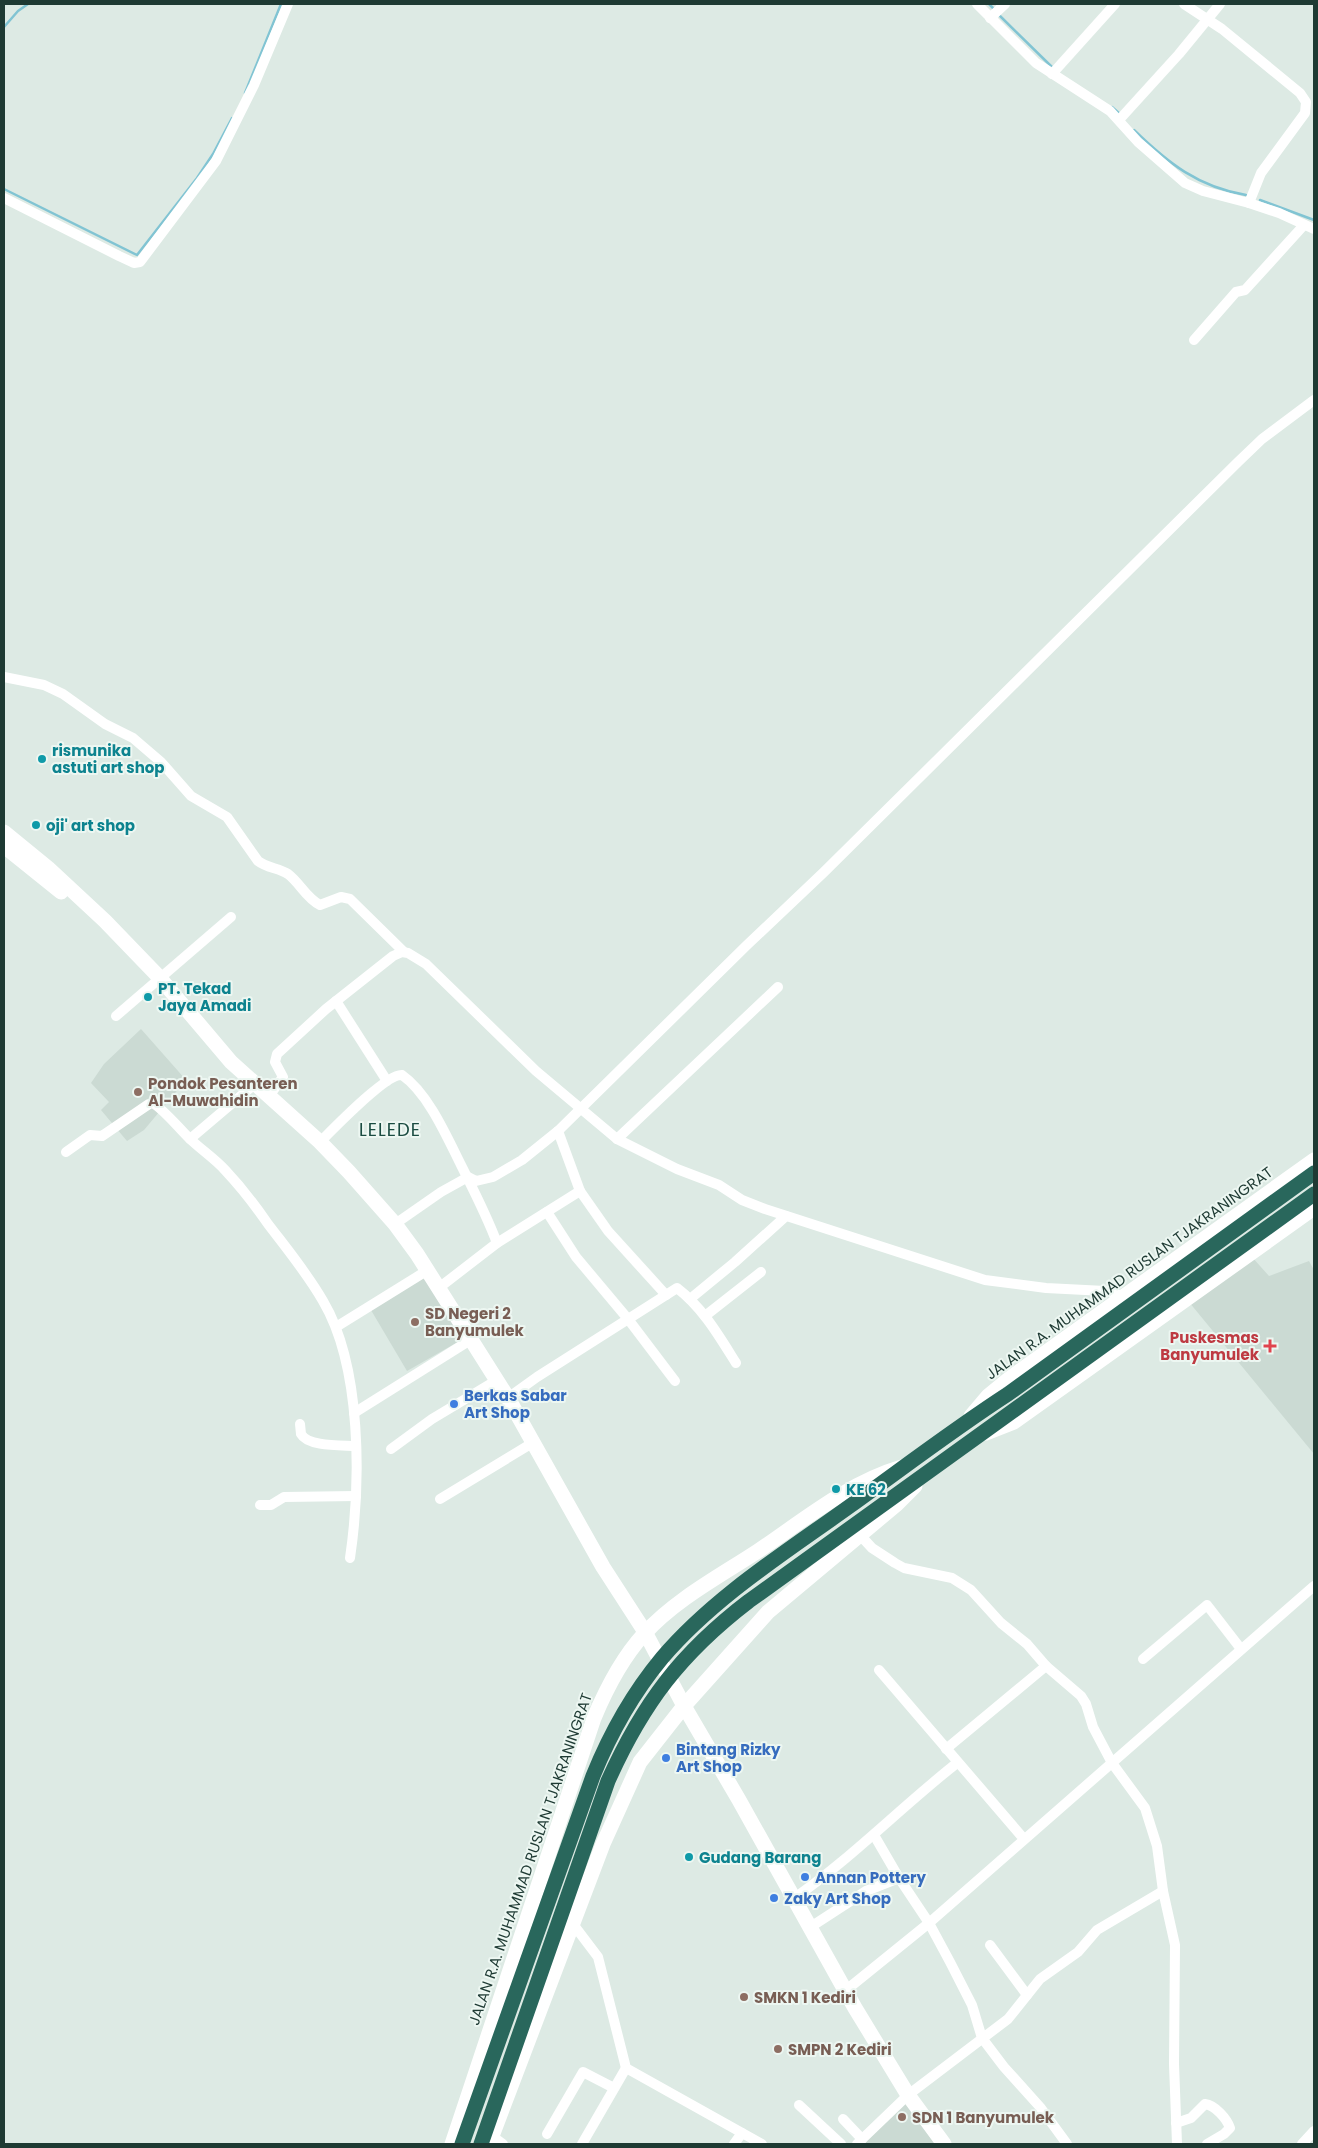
<svg xmlns="http://www.w3.org/2000/svg" width="1318" height="2148" font-family="Poppins,sans-serif">
  <style>
    .built { fill: #cbdad3 }
    .lines { fill: none; stroke-linecap: round; stroke-linejoin: round }
    .stream { stroke: #81c4d3; stroke-width: 2.5 }
    .street { stroke: #fff; stroke-width: 10 }
    .secondary { stroke: #fff; stroke-width: 15 }
    .highway { stroke: #29675c; stroke-width: 15 }
    .culture-dot { fill: #0f9aa8; stroke: #edf7f2; stroke-width: 2 }
    .education-dot { fill: #8d6e63; stroke: #edf7f2; stroke-width: 2 }
    .health-dot { fill: #e0444e; stroke: #edf7f2; stroke-width: 2 }
    .shop-dot { fill: #3f7fe0; stroke: #edf7f2; stroke-width: 2 }
    .labels { text-anchor: middle; dominant-baseline: central; stroke-width: 4; stroke-linejoin: round; paint-order: stroke }
    .culture-label { font-size: 15px; font-weight: bold; fill: #0d838f; stroke: #edf7f2; text-anchor: start }
    .education-label { font-size: 15px; font-weight: bold; fill: #785e54; stroke: #edf7f2; text-anchor: start }
    .street-label { font-size: 15px; fill: #1e3a33; stroke: #edf7f2 }
    .health-label { font-size: 15px; font-weight: bold; fill: #be3a42; stroke: #edf7f2; text-anchor: end }
    .shop-label { font-size: 15px; font-weight: bold; fill: #366cbe; stroke: #edf7f2; text-anchor: start }
    .quarter-label { font-size: 18px; letter-spacing: 1px; fill: #1a4c41; stroke: #edf7f2 }
  </style>
  <rect width="100%" height="100%" fill="#ddeae4"/>
  <g class="built">
    <path d="M141 1029 186 1080 144 1130 127 1141 101 1110 109 1102 91 1083 104 1064Z"/>
    <path d="M1252 1257 1269 1276 1309 1261 1314 1270V1454L1189 1302Z"/>
    <path d="M423 1272 463 1339 407 1371 368 1305Z"/>
    <path d="M905 2102 935 2144H861Z"/>
  </g>
  <g class="lines">
    <g class="stream">
      <path d="M989 4 995 10"/>
      <path d="M998 14 1053 68"/>
      <path d="M4 27 18 11 28 4"/>
      <path d="M245 93 281 4"/>
      <path d="M1112 107 1121 115"/>
      <path d="M1134 130C1168 163 1198 187 1246 195"/>
      <path d="M4 189 137 255 197 178 213 154 232 118"/>
      <path d="M1260 200 1314 220"/>
    </g>
    <g class="street">
      <path d="M977 4 1036 63 1110 111 1138 142 1185 183 1203 191 1249 203 1279 213 1314 229"/>
      <path d="M1184 4 1222 29 1300 93 1306 102 1305 113 1261 173 1249 203"/>
      <path d="M990 18 1005 4"/>
      <path d="M1052 74 1115 4"/>
      <path d="M1119 120 1179 54 1220 4"/>
      <path d="M4 198 119 256 134 263 140 262 216 161 254 85 288 4"/>
      <path d="M1194 340 1236 292 1245 290 1304 225"/>
      <path d="M4 677 44 685 63 694 105 724 133 738 161 762 191 796 227 817 258 861C267 868 279 868 288 874 300 883 306 898 320 905L341 897 350 899 404 952"/>
      <path d="M336 1001 387 1081"/>
      <path d="M116 1016 231 917"/>
      <path d="M269 1096 283 1077 275 1062 277 1054 326 1009 393 956 402 952 408 953 426 964 536 1071 617 1139 677 1169 719 1185 742 1200 765 1209 985 1280 1046 1288 1105 1291 1124 1296"/>
      <path d="M558 1131 580 1191 608 1231 666 1295"/>
      <path d="M190 1139 256 1083"/>
      <path d="M617 1139 778 987"/>
      <path d="M320 1142C333 1129 387 1073 402 1075 428 1093 447 1137 461 1165 474 1191 487 1216 497 1243"/>
      <path d="M66 1152 90 1135 102 1136 149 1104 153 1103C166 1112 177 1126 188 1137 200 1149 214 1158 225 1170 241 1187 255 1205 268 1224 287 1249 307 1273 323 1301 362 1367 361 1483 350 1558"/>
      <path d="M468 1177 476 1181 493 1177 522 1160 558 1131 747 945 824 872 1238 462 1262 439 1314 400"/>
      <path d="M547 1212 576 1257 628 1319 675 1381"/>
      <path d="M395 1224 441 1192 468 1177"/>
      <path d="M440 1287 497 1243 580 1191"/>
      <path d="M690 1299 735 1262 786 1216"/>
      <path d="M705 1316 761 1272"/>
      <path d="M336 1327 428 1270"/>
      <path d="M508 1398 537 1377 677 1288C703 1308 719 1336 736 1363"/>
      <path d="M354 1413 472 1339"/>
      <path d="M300 1424 301 1434C308 1447 342 1445 356 1446"/>
      <path d="M391 1449 432 1419 497 1380"/>
      <path d="M440 1499 534 1442"/>
      <path d="M260 1505H271L284 1497 356 1496"/>
      <path d="M860 1535 872 1548 895 1563 904 1568 952 1578 971 1590 1001 1623 1027 1644 1046 1666 1081 1696 1086 1704 1093 1727 1112 1763 1145 1808 1157 1846 1163 1891 1175 1945 1174 2064 1177 2144"/>
      <path d="M1143 1659 1207 1605 1241 1649"/>
      <path d="M879 1670 1024 1839"/>
      <path d="M946 1749 1046 1666"/>
      <path d="M874 1835 899 1878 929 1923 950 1962 972 2005 982 2038 1004 2067 1040 2107 1067 2144"/>
      <path d="M793 1899C852 1858 901 1807 957 1763"/>
      <path d="M573 1924 598 1957 626 2068 762 2144"/>
      <path d="M809 1928 866 1891 899 1878"/>
      <path d="M990 1945 1027 1995"/>
      <path d="M845 1991 929 1923 1314 1586"/>
      <path d="M799 2105 841 2144"/>
      <path d="M843 2119 862 2139"/>
      <path d="M1176 2123 1191 2118 1205 2104C1215 2105 1227 2119 1230 2128L1224 2134 1207 2144"/>
      <path d="M547 2134 583 2072 614 2088"/>
      <path d="M492 2136 503 2144"/>
      <path d="M582 2144 626 2068"/>
      <path d="M734 2144 742 2133"/>
      <path d="M857 2144 908 2095 1008 2019 1040 1979 1078 1952 1097 1930 1163 1891"/>
      <path d="M1302 2144 1314 2131"/>
    </g>
    <g class="secondary">
      <path d="M4 832 48 868 105 921 159 977 231 1062 320 1142 349 1172 395 1224 417 1254 508 1398 603 1567 645 1632 684 1706 739 1800 855 2008 908 2095 944 2144"/>
      <path d="M4 846 61 892"/>
      <path d="M971 1416 988 1396 1010 1378 1314 1160"/>
      <path d="M986 1433 1014 1422 1314 1208"/>
      <path d="M452 2144 594 1718C607 1687 622 1658 644 1634 676 1599 720 1576 758 1551 804 1520 848 1483 902 1467"/>
      <path d="M489 2144 603 1844 640 1762 684 1706 768 1612 897 1504 915 1486"/>
    </g>
    <g class="highway">
      <path d="M462 2144 593 1776C610 1734 633 1693 662 1658 714 1597 786 1552 850 1506 903 1468 954 1429 1008 1394L1314 1173"/>
      <path d="M481 2144 608 1781C643 1703 681 1653 749 1601L1314 1194"/>
    </g>
  </g>
  <g class="culture-dot">
    <circle cx="42" cy="759" r="5"/>
    <circle cx="36" cy="825" r="5"/>
    <circle cx="148" cy="997" r="5"/>
    <circle cx="836" cy="1489" r="5"/>
    <circle cx="689" cy="1857" r="5"/>
  </g>
  <g class="education-dot">
    <circle cx="138" cy="1092" r="5"/>
    <circle cx="415" cy="1322" r="5"/>
    <circle cx="744" cy="1997" r="5"/>
    <circle cx="778" cy="2049" r="5"/>
    <circle cx="902" cy="2117" r="5"/>
  </g>
  <path class="health-dot" d="M1267.5 1338.5h5v5h5v5h-5v5h-5v-5h-5v-5h5z"/>
  <g class="shop-dot">
    <circle cx="454" cy="1404" r="5"/>
    <circle cx="666" cy="1758" r="5"/>
    <circle cx="805" cy="1877" r="5"/>
    <circle cx="774" cy="1898" r="5"/>
  </g>
  <g class="labels">
    <g class="culture-label">
      <text x="52" y="750">rismunika<tspan x="52" dy="17">astuti art shop</tspan></text>
      <text x="46" y="825">oji' art shop</text>
      <text x="158" y="988">PT. Tekad<tspan x="158" dy="17">Jaya Amadi</tspan></text>
      <text x="846" y="1489">KE 62</text>
      <text x="699" y="1857">Gudang Barang</text>
    </g>
    <g class="education-label">
      <text x="148" y="1083">Pondok Pesanteren<tspan x="148" dy="17">Al-Muwahidin</tspan></text>
      <text x="425" y="1313">SD Negeri 2<tspan x="425" dy="17">Banyumulek</tspan></text>
      <text x="754" y="1997">SMKN 1 Kediri</text>
      <text x="788" y="2049">SMPN 2 Kediri</text>
      <text x="912" y="2117">SDN 1 Banyumulek</text>
    </g>
    <g class="street-label">
      <text transform="translate(1129 1273) rotate(-36)">JALAN R.A. MUHAMMAD RUSLAN TJAKRANINGRAT</text>
      <text transform="translate(530 1859) rotate(-71)">JALAN R.A. MUHAMMAD RUSLAN TJAKRANINGRAT</text>
    </g>
    <g class="health-label">
      <text x="1259" y="1337">Puskesmas<tspan x="1259" dy="17">Banyumulek</tspan></text>
    </g>
    <g class="shop-label">
      <text x="464" y="1395">Berkas Sabar<tspan x="464" dy="17">Art Shop</tspan></text>
      <text x="676" y="1749">Bintang Rizky<tspan x="676" dy="17">Art Shop</tspan></text>
      <text x="815" y="1877">Annan Pottery</text>
      <text x="784" y="1898">Zaky Art Shop</text>
    </g>
    <g class="quarter-label">
      <text x="390" y="1129">LELEDE</text>
    </g>
  </g>
  <rect width="1318" height="2148" fill="none" stroke="#1e3a33" stroke-width="10"/>
</svg>
